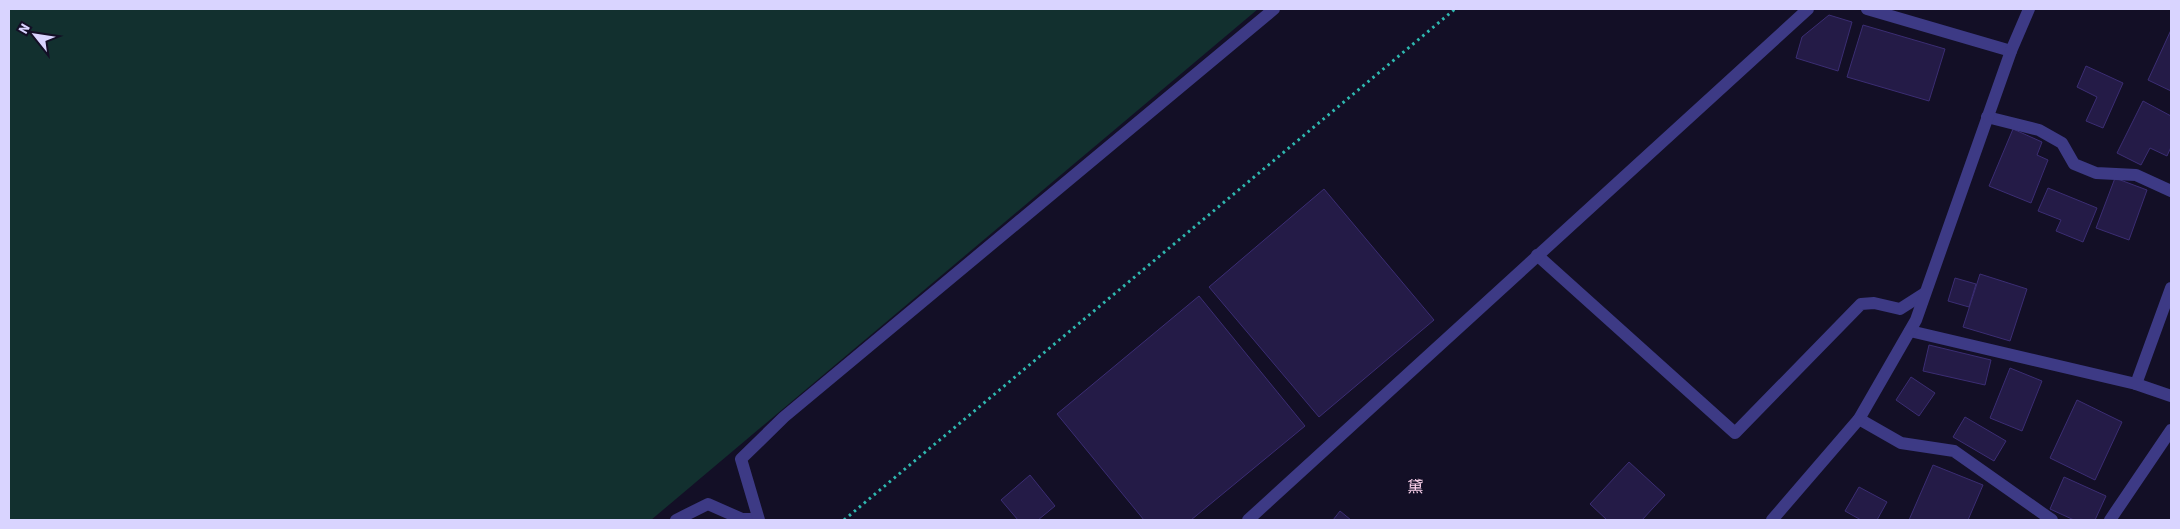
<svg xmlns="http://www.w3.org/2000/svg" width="2180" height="529" font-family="'Source Sans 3','Noto Sans JP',sans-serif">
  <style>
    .green { fill: #12302f }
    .building { fill: #241b47; stroke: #3b2d73 }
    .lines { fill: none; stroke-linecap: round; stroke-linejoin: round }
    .path { stroke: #2fb8b0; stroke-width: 3; stroke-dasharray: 2.5 4; stroke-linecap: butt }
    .service { stroke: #3d3a85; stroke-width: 12 }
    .minor { stroke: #3d3a85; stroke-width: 12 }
    .labels { text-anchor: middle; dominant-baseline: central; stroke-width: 4; stroke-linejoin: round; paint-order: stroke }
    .quarter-label { font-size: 16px; fill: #ffd6f0; stroke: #130f26 }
  </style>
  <rect width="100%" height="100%" fill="#130f26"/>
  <path class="green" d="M9 9H1258L651 520H9Z"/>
  <g class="building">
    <path d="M1829 15 1852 22 1838 71 1796 58 1802 37Z"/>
    <path d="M1863 25 1945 49 1929 101 1847 77Z"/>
    <path d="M2171 30V91L2148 80Z"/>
    <path d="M2086 66 2123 83 2103 128 2086 121 2097 97 2077 87Z"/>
    <path d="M2143 101 2171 116V147L2167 156 2150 148 2141 165 2117 153Z"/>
    <path d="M2013 129 2042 142 2037 155 2048 160 2031 203 1989 186Z"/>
    <path d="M2115 178 2147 190 2129 240 2096 228Z"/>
    <path d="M2048 188 2097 208 2083 242 2056 231 2061 220 2038 211Z"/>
    <path d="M1324 189 1434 320 1319 417 1209 287Z"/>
    <path d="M1980 274 2027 289 2010 341 1963 327Z"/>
    <path d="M1955 278 1976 284 1969 307 1948 301Z"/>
    <path d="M1199 296 1305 426 1191 520H1144L1057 414Z"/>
    <path d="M1929 345 1991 360 1985 385 1923 371Z"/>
    <path d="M2010 368 2042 381 2022 431 1990 418Z"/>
    <path d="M1911 377 1935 393 1919 416 1896 400Z"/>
    <path d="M2077 400 2122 422 2095 480 2050 458Z"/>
    <path d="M1965 417 2006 441 1994 461 1953 437Z"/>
    <path d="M1629 462 1665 495 1642 520H1607L1590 504Z"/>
    <path d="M1933 465 1983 485 1968 520H1909Z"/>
    <path d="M1030 475 1055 506 1038 520H1018L1001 500Z"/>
    <path d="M2064 477 2106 496 2095 520H2074L2050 509Z"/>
    <path d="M1859 487 1887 502 1877 520H1861L1845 511Z"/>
    <path d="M1340 511 1351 520H1333Z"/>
  </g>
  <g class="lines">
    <path class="path" d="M844 520 1455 9"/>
    <g class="service">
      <path d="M1987 117 2039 130 2062 143 2074 164 2096 173 2136 175 2171 191"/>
      <path d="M1537 255 1735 433 1861 304 1874 303 1900 309 1925 293"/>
      <path d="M2136 384 2171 288"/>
      <path d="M1859 419 1901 443 1954 451 2052 520"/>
      <path d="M676 520 708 504 742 519H757"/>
      <path d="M759 520 741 459 784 417 1274 9"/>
    </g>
    <g class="minor">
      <path d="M1867 9 2011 51"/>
      <path d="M1910 331 2136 384 2171 396"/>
      <path d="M1248 520 1808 9"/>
      <path d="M1772 520 1859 419 1916 320 2011 51 2029 9"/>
      <path d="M2110 520 2171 430"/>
    </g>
  </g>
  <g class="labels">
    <g class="quarter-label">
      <text x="1415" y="487">黛</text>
    </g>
  </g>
  <rect width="2180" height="529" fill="none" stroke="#d9d4ff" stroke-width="20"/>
  <g transform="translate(35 35) rotate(300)" stroke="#130f26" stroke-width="4" paint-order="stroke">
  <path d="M0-4L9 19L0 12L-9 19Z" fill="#d9d4ff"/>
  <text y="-8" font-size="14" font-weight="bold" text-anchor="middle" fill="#d9d4ff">N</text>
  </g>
</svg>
